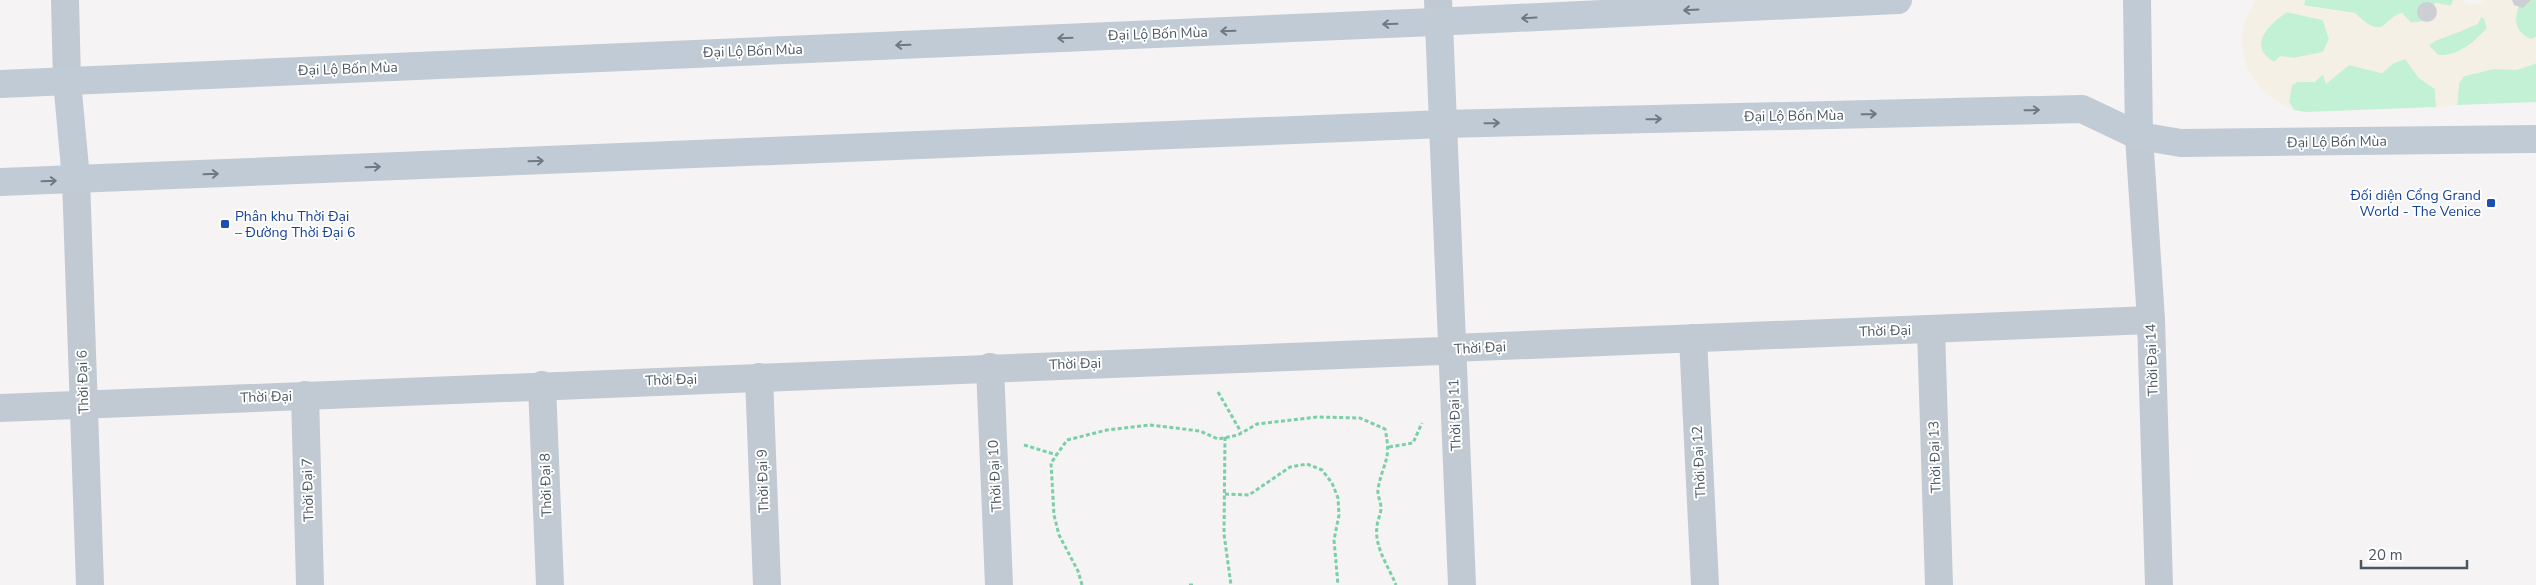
<svg xmlns="http://www.w3.org/2000/svg" width="2536" height="585" font-family="'Nunito Sans',sans-serif">
  <style>
    .green { fill: #c3f1d5 }
    .sand { fill: #f5f0e5; fill-rule: evenodd }
    .building { fill: #cdcfd5 }
    .lines { fill: none; stroke-linecap: round; stroke-linejoin: round }
    .path { stroke: #7ad0a6; stroke-width: 3; stroke-dasharray: 4 2.5; stroke-linecap: butt }
    .minor { stroke: #c1cad2; stroke-width: 28 }
    .secondary { stroke: #c1cbd6; stroke-width: 28 }
    .oneway { stroke: #6e7984 }
    .transit-dot { fill: #1a4fb4; stroke: #fff; stroke-width: 2 }
    .labels { text-anchor: middle; dominant-baseline: central; stroke-width: 4; stroke-linejoin: round; paint-order: stroke }
    .street-label { font-size: 14px; fill: #4a5661; stroke: #fff }
    .transit-label { font-size: 14px; fill: #164399; stroke: #fff; text-anchor: end }
  </style>
  <rect width="100%" height="100%" fill="#f5f3f3"/>
  <g class="green">
    <path d="M2305 0H2453L2452 6 2435 3 2431 20 2411 23 2402 13C2392 16 2391 20 2383 26 2375 32 2360 19 2355 13L2307 6 2304 5Z"/>
    <path d="M2521 0H2536V37L2531 39C2512 31 2514 16 2521 0Z"/>
    <path d="M2287 12 2323 20 2329 39 2323 52 2274 62C2246 46 2269 24 2287 12Z"/>
    <path d="M2481 17 2484 18 2487 28C2474 42 2458 57 2438 55L2428 45 2437 40 2464 30Z"/>
    <path d="M2405 59 2419 78 2435 89 2436 107 2305 112 2294 110 2289 102 2292 85 2297 82H2314L2323 74 2326 83 2349 65 2382 73 2394 63Z"/>
    <path d="M2536 63V102L2457 105 2459 83 2464 76 2493 69 2529 66Z"/>
  </g>
  <path class="sand" d="M2256 0H2305L2304 5 2307 6 2355 13C2360 19 2375 32 2383 26 2391 20 2392 16 2402 13L2411 23 2431 20 2435 3 2451 6 2453 0H2462L2468 4H2480L2485 0H2521C2514 16 2512 32 2531 39L2536 37V63L2517 70 2493 69 2464 76 2459 83 2457 105 2436 107 2435 89 2419 78 2405 59 2394 63 2382 73 2349 65 2326 84 2323 74 2315 82H2297L2292 85 2289 102 2294 110C2247 91 2226 43 2256 0ZM2287 12 2323 20 2329 39 2323 52 2297 58 2280 56 2274 62C2246 46 2269 23 2287 12ZM2481 17 2484 18 2487 28C2474 42 2458 57 2438 55L2429 45 2437 40 2478 24Z"/>
  <g class="building">
    <path d="M2512 0H2531L2523 8 2514 5Z"/>
    <circle cx="2427" cy="12" r="10"/>
  </g>
  <g class="lines">
    <g class="path">
      <path d="M1218 392 1241 432"/>
      <path d="M1225 437 1224 534 1231 585"/>
      <path d="M1024 445 1057 455"/>
      <path d="M1389 447 1413 443 1422 423"/>
      <path d="M1225 494 1249 495 1290 467 1307 464 1322 470 1332 483 1338 498 1339 515 1334 540 1338 585"/>
      <path d="M1082 585 1078 571 1059 535 1054 515 1051 463 1067 440 1107 430 1150 425 1200 431 1218 439 1238 435 1257 424 1317 417 1360 418 1385 429C1392 461 1383 461 1378 489 1377 495 1381 502 1381 508 1381 514 1377 521 1377 527 1374 547 1389 567 1396 585"/>
      <path d="M1189 585H1193"/>
    </g>
    <g class="minor">
      <path d="M65 0 67 81"/>
      <path d="M1438 0 1439 22"/>
      <path d="M1443 124 1462 585"/>
      <path d="M2139 136 2151 320 2159 585"/>
      <path d="M76 179 90 585"/>
      <path d="M1931 329 1939 585"/>
      <path d="M1693 338 1705 585"/>
      <path d="M990 367 999 585"/>
      <path d="M759 377 767 585"/>
      <path d="M542 385 550 585"/>
      <path d="M305 395 310 585"/>
      <path d="M0 408 1442 351 1452 348 2151 320"/>
    </g>
    <g class="secondary">
      <path d="M2137 0 2139 136"/>
      <path d="M1439 22 1443 124"/>
      <path d="M67 81 76 179"/>
      <path d="M0 84 1433 22 1898 0"/>
      <path d="M0 182 1443 124 2082 109 2139 136 2181 143 2536 139"/>
    </g>
  </g>
  <defs><path id="oneway-shaft" d="M-6 0H5M1.5-3L5.5 0L1.5 3" fill="none" stroke-width="1.6" stroke-linecap="round" stroke-linejoin="round" transform="scale(1.25)"/></defs>
  <g class="oneway">
    <use href="#oneway-shaft" transform="translate(1691 10) rotate(177)"/>
    <use href="#oneway-shaft" transform="translate(1529 18) rotate(177)"/>
    <use href="#oneway-shaft" transform="translate(1390 24) rotate(178)"/>
    <use href="#oneway-shaft" transform="translate(1228 31) rotate(178)"/>
    <use href="#oneway-shaft" transform="translate(1065 38) rotate(178)"/>
    <use href="#oneway-shaft" transform="translate(903 45) rotate(178)"/>
    <use href="#oneway-shaft" transform="translate(2032 110) rotate(-1)"/>
    <use href="#oneway-shaft" transform="translate(1869 114) rotate(-1)"/>
    <use href="#oneway-shaft" transform="translate(1654 119) rotate(-1)"/>
    <use href="#oneway-shaft" transform="translate(1492 123) rotate(-1)"/>
    <use href="#oneway-shaft" transform="translate(536 161) rotate(-2)"/>
    <use href="#oneway-shaft" transform="translate(373 167) rotate(-2)"/>
    <use href="#oneway-shaft" transform="translate(211 174) rotate(-2)"/>
    <use href="#oneway-shaft" transform="translate(49 181) rotate(-2)"/>
  </g>
  <g class="transit-dot">
    <rect x="2486" y="198" width="10" height="10" rx="2.5"/>
    <rect x="220" y="219" width="10" height="10" rx="2.5"/>
  </g>
  <g class="labels">
    <g class="street-label">
      <text transform="translate(1158 34) rotate(-2)">Đại Lộ Bốn Mùa</text>
      <text transform="translate(753 51) rotate(-2)">Đại Lộ Bốn Mùa</text>
      <text transform="translate(348 69) rotate(-2)">Đại Lộ Bốn Mùa</text>
      <text transform="translate(1794 116) rotate(-1)">Đại Lộ Bốn Mùa</text>
      <text transform="translate(2337 142) rotate(-1)">Đại Lộ Bốn Mùa</text>
      <text transform="translate(1885 331) rotate(-2)">Thời Đại</text>
      <text transform="translate(1480 348) rotate(-3)">Thời Đại</text>
      <text transform="translate(2152 360) rotate(-92)">Thời Đại 14</text>
      <text transform="translate(1075 364) rotate(-2)">Thời Đại</text>
      <text transform="translate(671 380) rotate(-2)">Thời Đại</text>
      <text transform="translate(83 382) rotate(-92)">Thời Đại 6</text>
      <text transform="translate(266 397) rotate(-2)">Thời Đại</text>
      <text transform="translate(1455 415) rotate(-92)">Thời Đại 11</text>
      <text transform="translate(1935 457) rotate(-92)">Thời Đại 13</text>
      <text transform="translate(1699 462) rotate(-93)">Thời Đại 12</text>
      <text transform="translate(995 476) rotate(-93)">Thời Đại 10</text>
      <text transform="translate(763 481) rotate(-92)">Thời Đại 9</text>
      <text transform="translate(546 485) rotate(-92)">Thời Đại 8</text>
      <text transform="translate(308 490) rotate(-92)">Thời Đại 7</text>
    </g>
    <g class="transit-label">
      <text x="2481" y="195">Đối diện Cổng Grand<tspan x="2481" dy="16">World - The Venice</tspan></text>
      <text x="235" y="216" text-anchor="start">Phân khu Thời Đại<tspan x="235" dy="16">– Đường Thời Đại 6</tspan></text>
    </g>
  </g>
  <path d="M2361 560v8h106v-8" fill="none" stroke="#4a5661" stroke-width="2.5"/>
  <text x="2368" y="560" font-size="15" fill="#4a5661" stroke="#ffffff" stroke-width="4" paint-order="stroke">20 m</text>
</svg>
